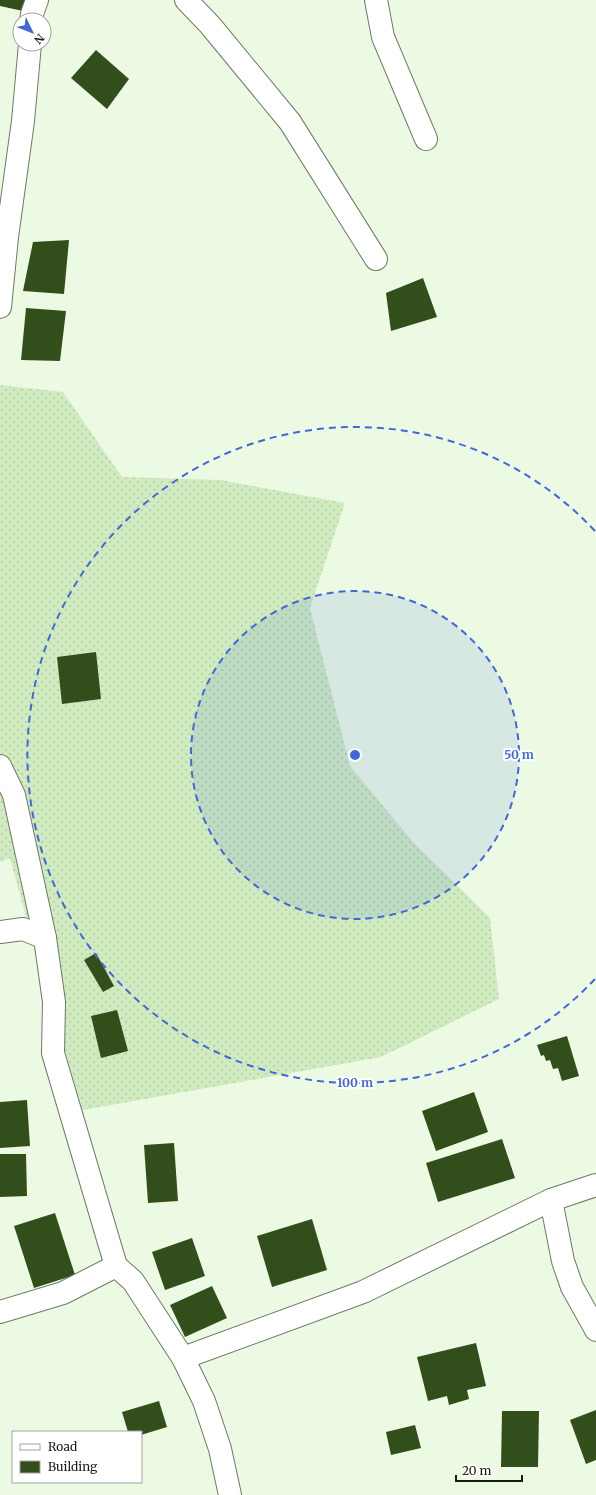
<svg xmlns="http://www.w3.org/2000/svg" width="596" height="1495" font-family="Merriweather,serif">
  <style>
    .grass { fill: url(#grass-dots) }
    .building { fill: #324f1b }
    .lines { fill: none; stroke-linecap: round; stroke-linejoin: round }
    .street-casing { stroke: #6e7a67; stroke-width: 24 }
    .street { stroke: #fff; stroke-width: 22 }
    .ring { fill: none; stroke: #4168da; stroke-width: 2; stroke-dasharray: 7 5 }
    .centre { fill: #4168da; stroke: #fff; stroke-width: 2 }
    .ring-label { font-size: 12px; text-anchor: middle; font-weight: bold; fill: #4168da; stroke: #fff; stroke-width: 4; stroke-linejoin: round; paint-order: stroke }
  </style>
  <defs>
    <pattern id="grass-dots" width="8" height="8" patternUnits="userSpaceOnUse"><rect width="8" height="8" fill="#cfebbf"/><path d="M2 2h.1M6 6h.1" fill="none" stroke="#b1c9a3" stroke-width="1.8" stroke-linecap="round"/></pattern>
  </defs>
  <rect width="100%" height="100%" fill="#ecfae4"/>
  <path class="grass" d="M0 385 63 392 122 477 220 480 345 503 310 608 350 766 413 842 490 918 499 999 381 1057 83 1110 41 971 10 858 0 862Z"/>
  <g class="building">
    <path d="M0 0H26L23 11 0 6Z"/>
    <path d="M96 50 129 79 107 109 71 78Z"/>
    <path d="M69 240 64 294 23 291 33 242Z"/>
    <path d="M423 278 437 317 391 331 386 293Z"/>
    <path d="M26 308 66 311 60 361 21 360Z"/>
    <path d="M96 652 101 699 62 704 57 657Z"/>
    <path d="M96 953 114 986 103 992 84 960Z"/>
    <path d="M117 1010 128 1051 101 1058 91 1016Z"/>
    <path d="M567 1036 579 1076 562 1081 558 1068 553 1069 550 1060 546 1061 544 1055 541 1056 537 1045Z"/>
    <path d="M474 1092 488 1132 436 1151 422 1111Z"/>
    <path d="M27 1100 30 1146 0 1148V1102Z"/>
    <path d="M502 1139 515 1178 438 1202 426 1163Z"/>
    <path d="M174 1143 178 1201 148 1203 144 1145Z"/>
    <path d="M0 1154H26L27 1196 0 1197Z"/>
    <path d="M55 1213 75 1275 34 1288 14 1226Z"/>
    <path d="M312 1219 327 1270 272 1287 257 1236Z"/>
    <path d="M192 1238 205 1276 165 1290 152 1252Z"/>
    <path d="M212 1286 227 1318 185 1337 170 1305Z"/>
    <path d="M476 1343 486 1386 467 1390 469 1399 449 1405 447 1396 428 1401 417 1357Z"/>
    <path d="M159 1401 167 1427 141 1435V1432H128L122 1412Z"/>
    <path d="M596 1410V1460L586 1464 570 1420Z"/>
    <path d="M502 1411H539L538 1467H501Z"/>
    <path d="M415 1425 421 1448 391 1455 386 1432Z"/>
  </g>
  <g class="lines">
    <defs>
      <g id="street">
        <path d="M186 0 210 25 290 122 376 259"/>
        <path d="M376 0 383 37 426 139"/>
        <path d="M31 20 32 14 37 0"/>
        <path d="M0 307 7 237 23 121 30 44"/>
        <path d="M0 766 14 795 45 938"/>
        <path d="M0 932 23 929 45 938 54 1002 53 1053 116 1266"/>
        <path d="M596 1185 551 1200 563 1261 572 1287 596 1330"/>
        <path d="M0 1312 63 1293 116 1266 133 1281 183 1358 204 1401 220 1449 230 1495"/>
        <path d="M183 1358 363 1292 551 1200"/>
      </g>
    </defs>
    <use href="#street" class="street-casing"/>
    <use href="#street" class="street"/>
  </g>
  <circle cx="355" cy="755" r="164" fill="#4168da" fill-opacity=".12"/>
  <g class="ring">
    <circle cx="355" cy="755" r="164"/>
    <path d="M595 979A328 328 0 1 1 595 531"/>
  </g>
  <circle cx="355" cy="755" r="6" class="centre"/>
  <g class="ring-label">
    <text x="519" y="759">50 m</text>
    <text x="355" y="1087">100 m</text>
  </g>
  <rect x="12" y="1431" width="130" height="52" fill="#ffffff" stroke="#a2a4a1"/>
  <rect x="20" y="1444" width="20" height="6" fill="#ffffff" stroke="#a2a4a1"/>
  <text x="48" y="1451" font-size="12" fill="#171b14">Road</text>
  <rect x="20" y="1461" width="20" height="12" fill="#324f1b" stroke="#a2a4a1"/>
  <text x="48" y="1471" font-size="12" fill="#171b14">Building</text>
  <g transform="translate(32 32) rotate(133)"><circle r="19" fill="#ffffff" stroke="#a2a4a1"/>
  <path d="M0-3L7 15L0 10L-7 15Z" fill="#4168da"/>
  <text y="-6" font-size="11" font-weight="bold" text-anchor="middle" fill="#171b14">N</text>
  </g>
  <path d="M456 1475v6h66v-6" fill="none" stroke="#171b14" stroke-width="2"/>
  <text x="462" y="1475" font-size="12" fill="#171b14" stroke="#ffffff" stroke-width="3" paint-order="stroke">20 m</text>
</svg>
